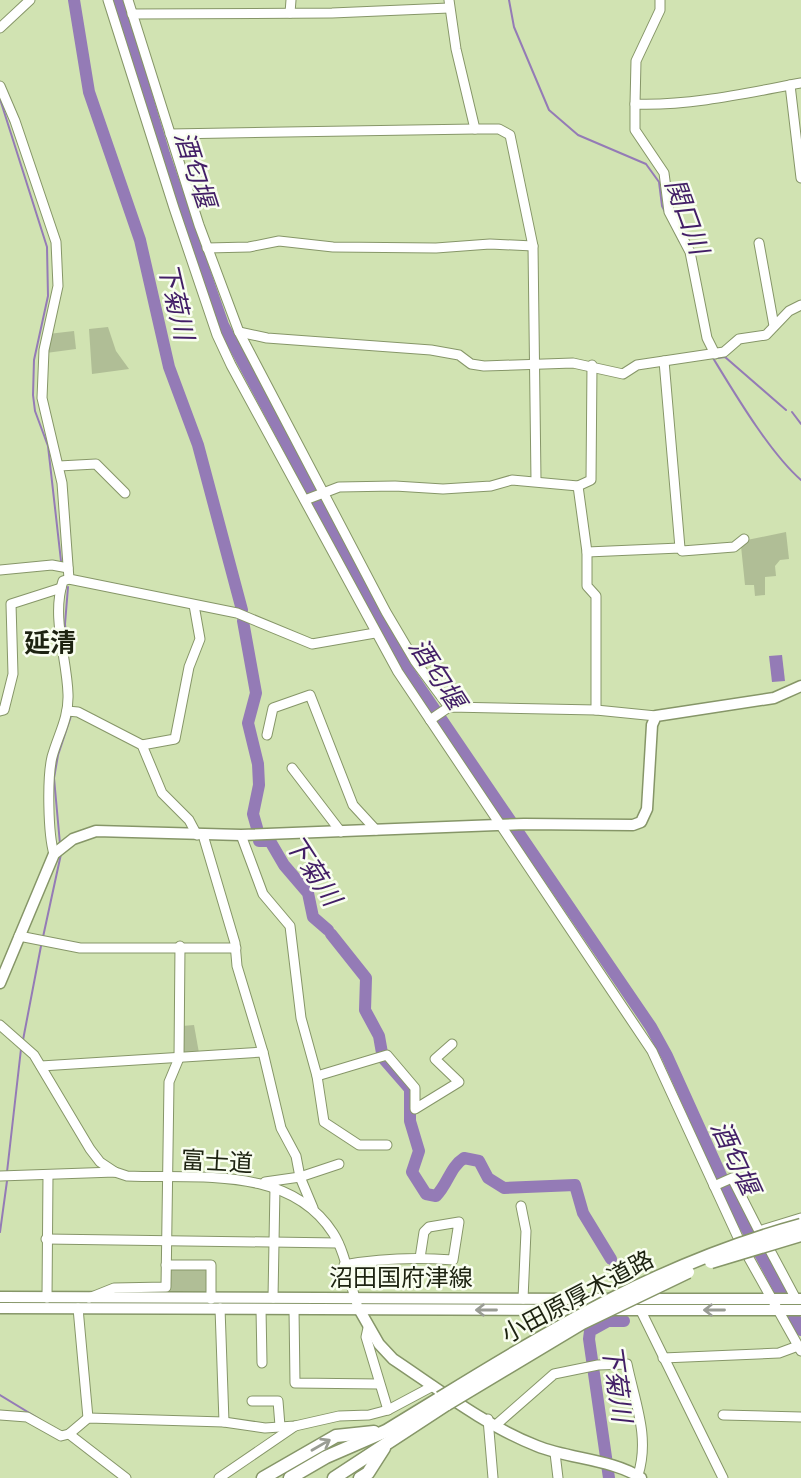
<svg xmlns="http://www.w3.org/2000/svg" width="801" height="1478" font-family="'IBM Plex Sans','Noto Sans JP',sans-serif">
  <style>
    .green { fill: #b0be96 }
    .water { fill: #947bb6 }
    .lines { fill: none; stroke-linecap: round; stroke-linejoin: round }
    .stream { stroke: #947bb6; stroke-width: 2 }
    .river { stroke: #947bb6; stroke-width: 12 }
    .minor-casing { stroke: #869668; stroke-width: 11 }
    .major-casing { stroke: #869668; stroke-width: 13 }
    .highway-casing { stroke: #869668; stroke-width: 15 }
    .minor { stroke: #fff; stroke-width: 9 }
    .major { stroke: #fff; stroke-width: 10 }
    .highway { stroke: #fff; stroke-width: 12 }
    .highway-bridge-casing { stroke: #869668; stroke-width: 15; stroke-linecap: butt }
    .highway-bridge { stroke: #fff; stroke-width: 12 }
    .oneway { stroke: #999c94 }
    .labels { text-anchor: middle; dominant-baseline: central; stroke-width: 5; stroke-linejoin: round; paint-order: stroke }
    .street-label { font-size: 24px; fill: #1d2311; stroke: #f9fef0 }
    .water-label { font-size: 26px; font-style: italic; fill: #421e66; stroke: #f9fef0 }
    .neighbourhood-label { font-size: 26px; font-weight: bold; fill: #1d2311; stroke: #f9fef0 }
  </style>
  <rect width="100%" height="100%" fill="#d1e3b2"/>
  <g class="green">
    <path d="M108 327 116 351 129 369 92 374 89 329Z"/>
    <path d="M74 331 76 349 46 353 48 334Z"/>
    <path d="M786 532 789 559 780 560 775 566 776 576 765 577V595L755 596 754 585H745L741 546 747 540Z"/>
    <path d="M194 1025 199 1053 183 1054 182 1026Z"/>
    <rect x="168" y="1267" width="40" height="24"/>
  </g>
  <path class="water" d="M782 655 785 681 772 682 769 656Z"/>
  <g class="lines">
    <g class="stream">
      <path d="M509 0 514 27 549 110 578 135 646 164 659 182 662 206 680 242"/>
      <path d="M0 99 47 247 48 296 34 360 33 395 35 411 48 446 61 561"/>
      <path d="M713 358C735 394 770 453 801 480"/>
      <path d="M718 358 725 357 786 410"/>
      <path d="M792 412 801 424"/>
      <path d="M68 587 65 624 72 707"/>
      <path d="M60 844 54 778 58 755 71 716"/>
      <path d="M43 937 61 854"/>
      <path d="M23 1040 41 946"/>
      <path d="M7 1172 21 1049"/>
      <path d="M0 1232 7 1181"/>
      <path d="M0 1395 41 1420"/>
    </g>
    <g class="river">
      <path d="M74 0 89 92 140 240 169 367 198 445 242 610"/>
      <path d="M118 0 164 154 223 325 405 666 651 1027 667 1056 737 1211 801 1330"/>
      <path d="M243 621 256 693 248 723 258 764 259 785 253 814 257 828"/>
      <path d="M259 841H270L284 865 308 893 313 917 328 930"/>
      <path d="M331 934 366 978 365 1010 379 1036 382 1053"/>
      <path d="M383 1058 410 1089V1121L419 1151 412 1172 426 1194 436 1196C448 1184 450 1167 464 1158L479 1161 488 1178 504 1188 575 1185 583 1213 611 1259"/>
      <path d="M609 1478 589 1339 590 1331 608 1321H624"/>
    </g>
    <defs>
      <g id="minor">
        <path d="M108 0 174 208 217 335 231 365 398 672 652 1051 741 1244 801 1351"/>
        <path d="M128 0 199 225 239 332 386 612 415 661 449 707"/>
        <path d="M449 0 456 49 475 129H499L510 135 533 246 536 480"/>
        <path d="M290 13 291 0"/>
        <path d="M132 14 332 13 449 8"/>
        <path d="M0 28 30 0"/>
        <path d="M790 85 801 178"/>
        <path d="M0 86 15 121 56 242 58 286 44 350 42 398 62 483 69 579"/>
        <path d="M635 104 636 61 660 10V0"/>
        <path d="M170 134 475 129"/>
        <path d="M759 243 774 326"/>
        <path d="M207 248 249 247 279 241 333 247 436 248 490 244 533 246"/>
        <path d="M239 332 267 338 431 350 459 355 471 364 484 366 573 363 623 374 637 365 724 352 739 339 766 335 789 311 801 305"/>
        <path d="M715 354 707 338 690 252 669 212 664 173 635 130V104C690 106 747 93 801 83"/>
        <path d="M664 361 680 548"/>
        <path d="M59 466 96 464 125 493"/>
        <path d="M578 486 587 552V586L596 596V710"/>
        <path d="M305 500 339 487 395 486 443 489 491 486 512 480 578 486 591 480 592 365"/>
        <path d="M587 552 680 548 682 551 734 547 744 539"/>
        <path d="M0 570 52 565 68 568"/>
        <path d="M0 711 4 710 13 674 11 604 61 588"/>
        <path d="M67 711 78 712 142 745 162 793 189 820 197 835"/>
        <path d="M430 720 449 707 596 710 656 716"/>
        <path d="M267 735 273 708 310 695 353 805 376 830"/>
        <path d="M142 745 175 739 189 667 200 639 194 605"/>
        <path d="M292 768 341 832"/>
        <path d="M203 835 235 943 237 966 263 1052 281 1128 296 1156 300 1177 313 1208"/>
        <path d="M241 835 263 894 290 926 301 1018 317 1076 324 1122 359 1145H387"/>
        <path d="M54 854C48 834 47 778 52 757 58 735 69 718 68 694 67 658 51 617 63 581L69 579 237 613 312 644 375 633"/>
        <path d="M19 936 80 948H236"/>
        <path d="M0 1025 34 1055 90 1149 100 1162 115 1172"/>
        <path d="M41 1066 263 1052"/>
        <path d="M317 1076 387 1055 415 1088V1109L459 1082 435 1059 452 1044"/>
        <path d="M0 1176 115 1172 127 1176C198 1179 289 1165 333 1233 346 1253 349 1282 357 1304"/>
        <path d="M265 1182 300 1177 339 1164"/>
        <path d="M714 1186 732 1178 759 1231 801 1218"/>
        <path d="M521 1206 526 1231 523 1299"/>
        <path d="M46 1239 338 1243"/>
        <path d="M765 1241 796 1299"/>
        <path d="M166 1265H211V1299"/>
        <path d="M344 1265C381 1258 415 1257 453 1260L459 1222 429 1227 424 1232 420 1258"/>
        <path d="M47 1298 48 1175"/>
        <path d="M89 1298 114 1288 166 1287 169 1082 179 1058 180 946"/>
        <path d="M273 1298 275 1187"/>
        <path d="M78 1308 88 1418"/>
        <path d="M220 1308 224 1422"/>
        <path d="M261 1309 262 1363"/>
        <path d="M294 1309 295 1383 379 1384"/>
        <path d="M641 1311 723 1478"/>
        <path d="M368 1328 366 1337 388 1410"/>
        <path d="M663 1358 779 1353 798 1346"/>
        <path d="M252 1401H278L280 1426"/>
        <path d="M0 1415 27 1417 61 1436 69 1434 88 1418 224 1422 265 1428 295 1426 339 1416 369 1415 388 1410 433 1386"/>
        <path d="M723 1415 801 1417"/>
        <path d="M488 1419 493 1478"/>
        <path d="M497 1424 554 1374 598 1365 627 1364C635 1403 650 1437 638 1475"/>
        <path d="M69 1434 126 1478"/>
        <path d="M555 1453 558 1478"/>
        <path d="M219 1478 295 1426"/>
      </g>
      <g id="major">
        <path d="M0 983 54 854 73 839 96 831 241 835 524 824 633 825 641 822 647 809 652 725 656 716 774 698 801 686"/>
        <path d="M0 1297 613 1299"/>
        <path d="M632 1299H801"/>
        <path d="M0 1308 592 1310"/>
        <path d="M359 1309 379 1344 393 1359C438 1389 486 1426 537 1446 569 1459 612 1459 641 1478"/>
        <path d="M608 1310H801"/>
      </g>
      <g id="highway">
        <path d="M263 1478 336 1436 374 1432"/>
        <path d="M290 1478 326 1457 386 1431 440 1398"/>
        <path d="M334 1478 447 1404"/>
        <path d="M360 1478 368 1473 384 1448"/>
      </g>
    </defs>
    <use href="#minor" class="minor-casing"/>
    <use href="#major" class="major-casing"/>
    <use href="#highway" class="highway-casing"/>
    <use href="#minor" class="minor"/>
    <use href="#major" class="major"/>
    <use href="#highway" class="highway"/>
    <defs>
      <g id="highway-bridge">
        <path d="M711 1262 801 1235"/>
        <path d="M440 1398C558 1325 665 1262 801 1225"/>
        <path d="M447 1404 582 1323 688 1272"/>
      </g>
    </defs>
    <use href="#highway-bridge" class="highway-bridge-casing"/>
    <use href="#highway-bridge" class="highway-bridge"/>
  </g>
  <defs><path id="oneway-shaft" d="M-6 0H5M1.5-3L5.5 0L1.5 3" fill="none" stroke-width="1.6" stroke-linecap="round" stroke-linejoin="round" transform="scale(1.75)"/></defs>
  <g class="oneway">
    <use href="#oneway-shaft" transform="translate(486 1310) rotate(-180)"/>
    <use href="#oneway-shaft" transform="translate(714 1310) rotate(180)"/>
    <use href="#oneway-shaft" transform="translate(321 1445) rotate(-30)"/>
  </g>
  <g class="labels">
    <g class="street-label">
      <text transform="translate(217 1161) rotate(3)">富士道</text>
      <text x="401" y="1277">沼田国府津線</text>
      <text transform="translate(577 1296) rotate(-28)">小田原厚木道路</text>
    </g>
    <g class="water-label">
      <text transform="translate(196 169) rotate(72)">酒匂堰</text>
      <text transform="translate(688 216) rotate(70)">関口川</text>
      <text transform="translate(177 301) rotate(77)">下菊川</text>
      <text transform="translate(438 673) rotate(57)">酒匂堰</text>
      <text transform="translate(314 870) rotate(57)">下菊川</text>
      <text transform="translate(736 1157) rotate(65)">酒匂堰</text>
      <text transform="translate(618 1383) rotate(82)">下菊川</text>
    </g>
    <g class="neighbourhood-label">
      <text x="50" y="642">延清</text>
    </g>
  </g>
</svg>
